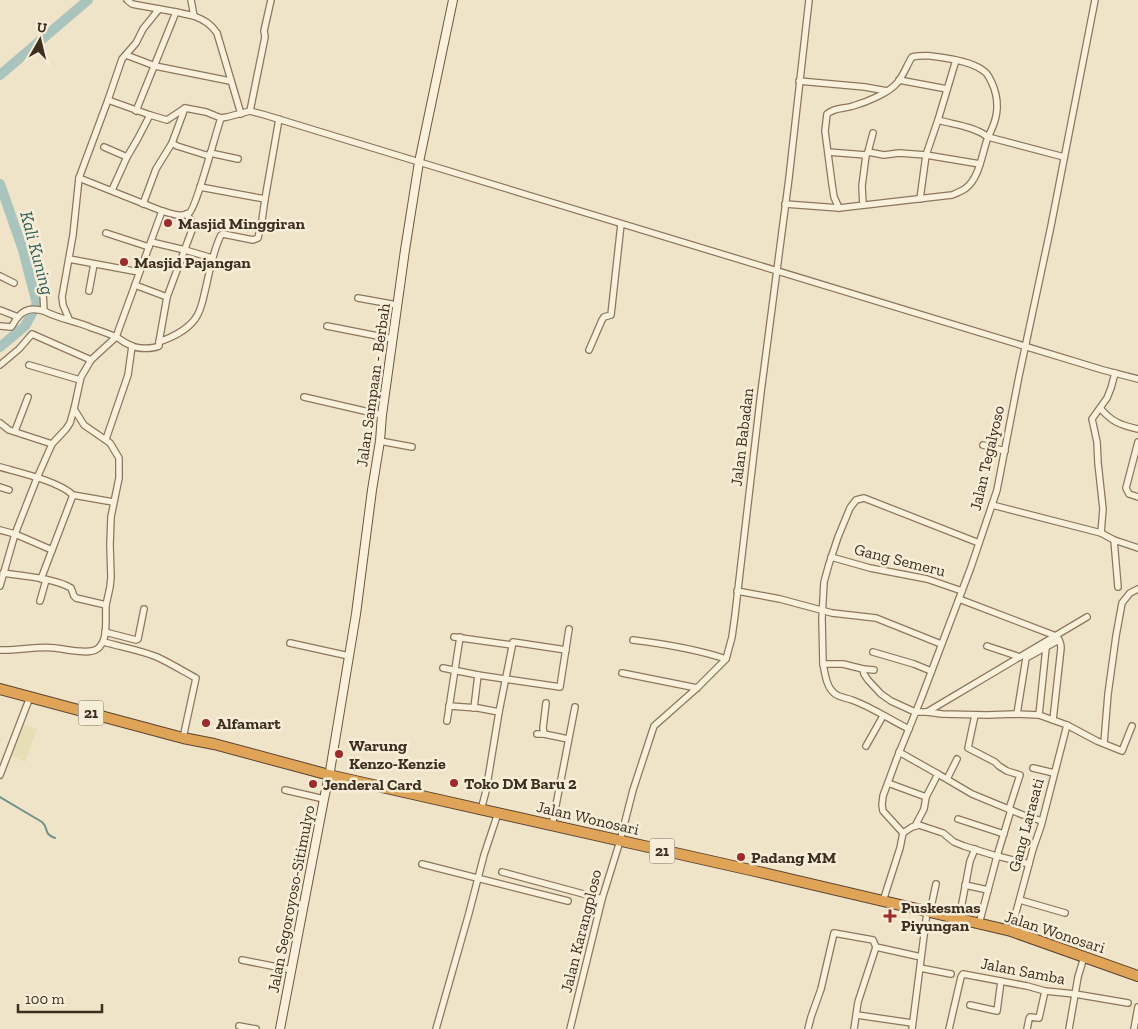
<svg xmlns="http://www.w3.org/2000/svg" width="1138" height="1029" font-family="'Zilla Slab',serif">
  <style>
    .farmland { fill: #e6deb5 }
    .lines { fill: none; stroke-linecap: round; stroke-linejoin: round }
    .stream { stroke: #6f938a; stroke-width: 2 }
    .river { stroke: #a9c4bc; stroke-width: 10 }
    .street-casing { stroke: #8d765c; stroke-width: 8 }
    .secondary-casing { stroke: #6f573f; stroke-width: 10 }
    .highway-casing { stroke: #5b4430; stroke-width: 12 }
    .street { stroke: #faf1dc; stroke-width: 5.5 }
    .secondary { stroke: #faf1dc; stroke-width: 8 }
    .highway { stroke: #e0a458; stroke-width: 10 }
    .poi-dot { fill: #9e2a2b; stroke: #f7eed8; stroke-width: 2 }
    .labels { text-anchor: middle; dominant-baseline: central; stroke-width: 5; stroke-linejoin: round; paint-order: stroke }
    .shield { fill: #f7eed8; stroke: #756857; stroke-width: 1 }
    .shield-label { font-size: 15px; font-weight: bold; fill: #3d2e20 }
    .poi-label { font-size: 16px; font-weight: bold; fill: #3d2e20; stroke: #f7eed8; text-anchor: start }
    .street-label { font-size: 16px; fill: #3d2e20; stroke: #f7eed8 }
    .water-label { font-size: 18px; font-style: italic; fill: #2f5d5a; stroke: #f7eed8 }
  </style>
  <rect width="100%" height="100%" fill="#f0e4c8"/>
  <path class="farmland" d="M21 724 37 729 25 762 9 755Z"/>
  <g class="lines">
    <path class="stream" d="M0 797 42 822C49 828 43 834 55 838"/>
    <g class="river">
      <path d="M0 75 88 0"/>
      <path d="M0 184 23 250 37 304 25 326 0 347"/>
    </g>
    <defs>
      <g id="street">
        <path d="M127 0 132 4 137 5 176 12 194 16"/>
        <path d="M191 0 194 16C204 20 211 24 217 33L241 114"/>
        <path d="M126 55 155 66 230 81"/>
        <path d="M899 80 947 89"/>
        <path d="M799 81 865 87 887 91"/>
        <path d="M108 100 122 59 136 43 143 29 159 9"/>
        <path d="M136 111 176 12"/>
        <path d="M250 111 265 37 264 31 271 0"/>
        <path d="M221 118 227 117 250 111 265 115 419 162 1103 370 1138 379"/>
        <path d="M938 120 956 60"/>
        <path d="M172 143 185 108"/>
        <path d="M104 147 127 157"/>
        <path d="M828 152 866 155"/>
        <path d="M868 152 884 155 899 153 926 155 920 199"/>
        <path d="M210 153 238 159"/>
        <path d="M79 178 162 211"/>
        <path d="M200 187 265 199"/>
        <path d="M143 204 156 169 172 143 177 146 209 156"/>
        <path d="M785 204 839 208 952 195C957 193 962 191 966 188 980 177 982 153 988 137L1064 157"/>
        <path d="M863 205 862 186 866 155 868 152 873 133"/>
        <path d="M839 208 834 197 832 184 825 131 827 114C835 107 844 109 853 106 867 102 889 93 898 82 904 74 907 65 912 57 926 54 937 57 951 59 962 61 979 65 987 74 990 78 992 83 994 88 1000 106 997 120 988 137 973 126 955 125 938 120L926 155 980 164"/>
        <path d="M106 233 149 247"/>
        <path d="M151 242 185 250 212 258"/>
        <path d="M69 259 139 272"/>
        <path d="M42 273 44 311C59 319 76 321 92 328 101 331 110 334 118 338 122 341 127 344 132 346 139 349 152 349 159 346V342C173 337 186 331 195 319 202 310 203 298 206 287 210 269 213 251 221 235L223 234 253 240 258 238 262 220 265 199 279 119"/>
        <path d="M0 276 14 283"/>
        <path d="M135 285 167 297"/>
        <path d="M89 291 94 264"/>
        <path d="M358 298 397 305"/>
        <path d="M0 310 18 317"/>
        <path d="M69 319 63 305 62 297 73 235 79 178 108 100 150 115 137 140 127 157 112 190"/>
        <path d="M0 326 11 327C14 324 15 320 18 317 25 308 34 308 44 311"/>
        <path d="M327 326 393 339"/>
        <path d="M159 342 167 297 192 230 191 220 186 214"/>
        <path d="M589 350 602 320 604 317 611 315 621 224"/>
        <path d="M0 365 19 349 32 334 91 360"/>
        <path d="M29 365 80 380"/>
        <path d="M1115 373 1111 388 1107 398 1092 419 1097 442 1098 463 1103 509 1101 533 1114 540 1138 548"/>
        <path d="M304 397 382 415"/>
        <path d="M1100 408C1112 422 1120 425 1138 429"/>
        <path d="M74 409 84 425 110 443 119 458V478L111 517 110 545 111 577 110 587 106 605"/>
        <path d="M0 423 9 430 52 444"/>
        <path d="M15 431 28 397"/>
        <path d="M106 439 128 375 132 346"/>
        <path d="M380 441 412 447"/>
        <path d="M1138 442 1126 488 1129 494 1138 497"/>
        <path d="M983 445 1005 451"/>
        <path d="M0 467C21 473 58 481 73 495L113 502"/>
        <path d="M0 487 9 490"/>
        <path d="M992 505 1101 533"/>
        <path d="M0 530 15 534 52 550"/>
        <path d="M1114 540 1118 587"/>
        <path d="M831 557 870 568 927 579 962 591"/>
        <path d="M41 579 73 495"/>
        <path d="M0 586 15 534 37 478 52 444 66 429 70 423 74 409 81 377 91 360 116 337 162 211C170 213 181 218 189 213 196 209 216 132 221 118L206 112 185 108 167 120 150 115"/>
        <path d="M737 591 780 599 832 613 876 618 941 644"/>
        <path d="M959 599 1056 636C1060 640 1061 643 1061 648L1053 720"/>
        <path d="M40 601 46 580"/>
        <path d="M105 632 136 640 138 639 144 609"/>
        <path d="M454 637 512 645"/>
        <path d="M633 640C665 644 696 649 726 659"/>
        <path d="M104 642C121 647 140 650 157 657 170 663 183 671 196 678L183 738"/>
        <path d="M290 643 349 656"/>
        <path d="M987 646 1020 657"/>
        <path d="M0 650C18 651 36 646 55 648 65 649 89 655 97 649 109 641 105 619 106 605L76 598 74 596 71 588C54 578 23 576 3 573"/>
        <path d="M873 652 914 664 931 671"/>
        <path d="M1026 658 1059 640"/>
        <path d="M823 664 822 618 824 582 829 564 838 537 850 508 856 500 864 498 979 543"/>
        <path d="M443 668 478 675 560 687 569 629"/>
        <path d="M863 669 864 674 868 680 881 694 891 701 915 712H927L942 714 987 715 1015 714 1039 715 1067 725 1097 741 1122 751 1132 726"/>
        <path d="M874 670 863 669 843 664H823C825 673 826 686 834 693 838 697 846 698 852 700 872 707 890 720 909 729"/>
        <path d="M622 673 697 688"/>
        <path d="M449 706 478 708 499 712"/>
        <path d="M474 708 478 675"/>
        <path d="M927 712 1087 617"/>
        <path d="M1017 714 1026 658"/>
        <path d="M975 715 968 748 995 762 999 766 1007 771 1020 775 1009 809"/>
        <path d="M1039 715 1046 648"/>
        <path d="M447 721 460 637"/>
        <path d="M537 734H544L568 739"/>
        <path d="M544 734 543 728 546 703"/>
        <path d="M1104 743 1108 694 1116 636 1122 603 1130 593 1138 589"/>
        <path d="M866 746 883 716"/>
        <path d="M899 752 938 774 926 797 924 809 915 826"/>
        <path d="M1033 768 1054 773"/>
        <path d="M938 774 972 794 1023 815 1042 821"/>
        <path d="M0 775 30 697"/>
        <path d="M947 779 957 759"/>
        <path d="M888 783 926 797"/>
        <path d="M285 790 324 799"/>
        <path d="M481 810 486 791 499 712 513 642 566 650"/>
        <path d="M958 819 1004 834"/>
        <path d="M552 826 575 707"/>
        <path d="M903 833 912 827 919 825 943 833 954 842 964 846 993 855 1029 864"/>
        <path d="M422 864 568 901"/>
        <path d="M502 872 602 899"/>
        <path d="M965 885 988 890"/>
        <path d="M1020 900 1065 913"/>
        <path d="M883 901 900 848 903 833 883 811 882 805 883 796 897 758 921 699 971 567 997 490 1019 376 1051 226 1095 0"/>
        <path d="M930 912 936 884"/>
        <path d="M959 919 970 861 975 849"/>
        <path d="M979 924 997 856 1011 810"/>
        <path d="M1011 931 1033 849 1041 826 1067 725"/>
        <path d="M242 960 292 970"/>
        <path d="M920 968 951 974"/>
        <path d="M970 1005 997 1011 1001 981"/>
        <path d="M857 1015 912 1023"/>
        <path d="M239 1026 256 1029"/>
        <path d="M436 1029 469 913 484 855 498 813"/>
        <path d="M570 1029 602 899 620 841 633 790 654 726 697 688 726 659 732 637 735 615 761 392 789 178 809 0"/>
        <path d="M808 1029 811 1017 821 989 834 933 873 940 876 947 921 957"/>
        <path d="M854 1029 858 1002 876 947"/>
        <path d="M912 1029 927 912"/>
        <path d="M949 1029 961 977 963 974 1027 986 1045 991 1075 994 1128 1003"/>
        <path d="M1027 1029 1029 1019 1030 1017 1039 1018 1045 991"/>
        <path d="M1069 1029 1078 977 1084 957"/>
        <path d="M1134 1029 1138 1007"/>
      </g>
      <path id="secondary" d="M280 1029 324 799 330 771 356 614 372 490 380 441 382 415 405 250 419 162 453 0"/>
      <path id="highway" d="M0 689 183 738 214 744 333 776 755 871 1011 931 1138 976"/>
    </defs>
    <use href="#street" class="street-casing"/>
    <use href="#secondary" class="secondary-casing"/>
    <use href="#highway" class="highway-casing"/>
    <use href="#street" class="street"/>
    <use href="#secondary" class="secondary"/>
    <use href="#highway" class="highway"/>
  </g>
  <g class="poi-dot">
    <circle cx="168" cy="223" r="5"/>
    <circle cx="124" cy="262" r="5"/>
    <circle cx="206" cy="723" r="5"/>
    <circle cx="339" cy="754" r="5"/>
    <circle cx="454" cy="783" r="5"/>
    <circle cx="313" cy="784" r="5"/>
    <circle cx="741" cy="857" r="5"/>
    <path d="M887.5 908.5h5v5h5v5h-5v5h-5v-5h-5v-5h5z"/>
  </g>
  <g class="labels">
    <g class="shield">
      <rect x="78.5" y="700.5" width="25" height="25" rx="4"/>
      <rect x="649.5" y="838.5" width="25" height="25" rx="4"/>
    </g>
    <g class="shield-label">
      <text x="91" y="713">21</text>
      <text x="662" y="851">21</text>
    </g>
    <g class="poi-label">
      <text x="178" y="223">Masjid Minggiran</text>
      <text x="134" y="262">Masjid Pajangan</text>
      <text x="216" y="723">Alfamart</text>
      <text x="349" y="745">Warung<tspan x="349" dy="18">Kenzo-Kenzie</tspan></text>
      <text x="464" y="783">Toko DM Baru 2</text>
      <text x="323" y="784">Jenderal Card</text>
      <text x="751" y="857">Padang MM</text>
      <text x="901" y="907">Puskesmas<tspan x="901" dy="18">Piyungan</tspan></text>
    </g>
    <g class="street-label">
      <text transform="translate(373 385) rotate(-82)">Jalan Sampaan - Berbah</text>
      <text transform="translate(742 437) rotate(-83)">Jalan Babadan</text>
      <text transform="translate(987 458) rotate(-77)">Jalan Tegalyoso</text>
      <text transform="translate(900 560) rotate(14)">Gang Semeru</text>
      <text transform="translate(588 818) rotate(13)">Jalan Wonosari</text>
      <text transform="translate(1026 825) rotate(-75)">Gang Larasati</text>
      <text transform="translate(291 899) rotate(-79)">Jalan Segoroyoso-Sitimulyo</text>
      <text transform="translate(581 931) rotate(-76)">Jalan Karangploso</text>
      <text transform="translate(1055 932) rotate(18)">Jalan Wonosari</text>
      <text transform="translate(1023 971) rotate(11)">Jalan Samba</text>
    </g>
    <g class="water-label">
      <text transform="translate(37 253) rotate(75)">Kali Kuning</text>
    </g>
  </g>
  <g transform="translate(40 40) rotate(8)" stroke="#f7eed8" stroke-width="4" paint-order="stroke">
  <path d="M0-4L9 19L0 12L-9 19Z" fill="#3d2e20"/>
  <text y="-8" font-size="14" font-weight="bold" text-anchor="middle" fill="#3d2e20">U</text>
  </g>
  <path d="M18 1004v8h84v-8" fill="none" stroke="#3d2e20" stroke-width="2.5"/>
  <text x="25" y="1004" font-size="15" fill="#3d2e20" stroke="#f7eed8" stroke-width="4" paint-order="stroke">100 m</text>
</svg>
